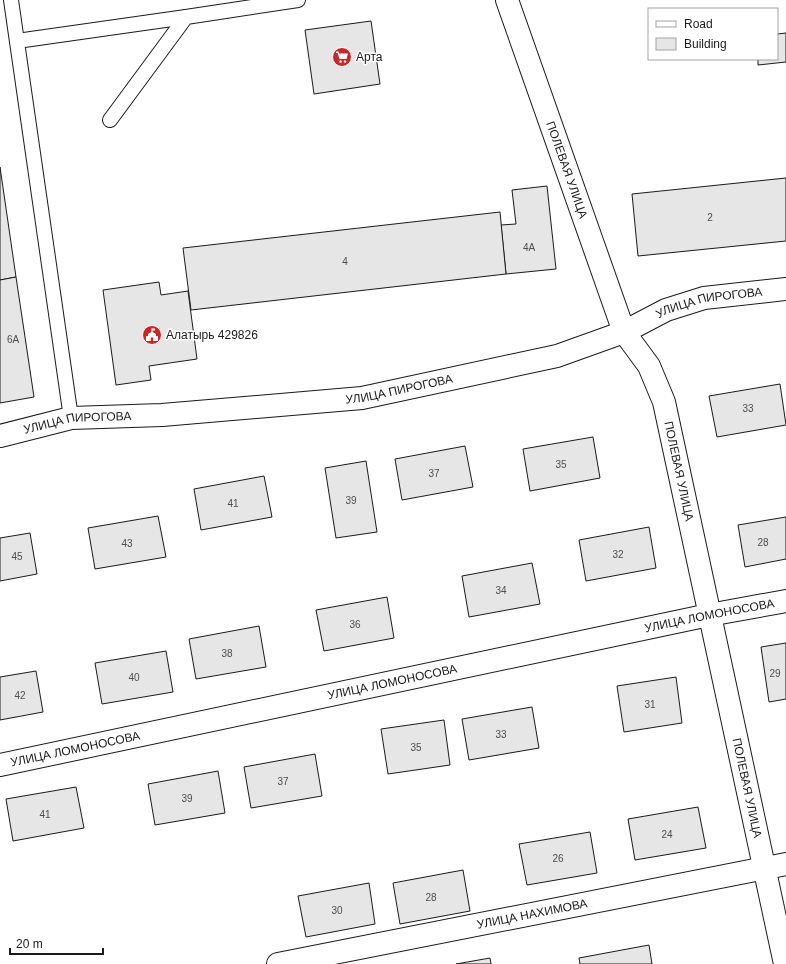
<svg xmlns="http://www.w3.org/2000/svg" width="786" height="964" font-family="Arial,sans-serif">
  <style>
    .building { fill: #e6e6e6; stroke: #1a1a1a }
    .lines { fill: none; stroke-linecap: round; stroke-linejoin: round }
    .lane-casing { stroke: #1a1a1a; stroke-width: 16 }
    .street-casing { stroke: #1a1a1a; stroke-width: 24 }
    .lane { stroke: #fff; stroke-width: 14 }
    .street { stroke: #fff; stroke-width: 22 }
    .labels { text-anchor: middle; dominant-baseline: central; stroke-width: 3; stroke-linejoin: round; paint-order: stroke }
    .number-label { font-size: 10px; fill: #4d4d4d }
    .poi-label { font-size: 12px; fill: #1a1a1a; stroke: #fff; text-anchor: start }
    .street-label { font-size: 12px; fill: #1a1a1a; stroke: #fff }
  </style>
  <rect width="100%" height="100%" fill="#fff"/>
  <g class="building">
    <path d="M371 21 380 84 314 94 305 30Z"/>
    <path d="M786 33V62L758 65V59H777V34Z"/>
    <path d="M0 167 16 277 0 280Z"/>
    <path d="M786 178V241L638 256 632 194Z"/>
    <path d="M547 186 556 269 506 274 501 225 516 224 512 190Z"/>
    <path d="M500 212 506 274 191 310 183 248Z"/>
    <path d="M16 277 34 397 0 403V280Z"/>
    <path d="M159 282 161 295 188 291 197 359 149 366 151 380 116 385 103 290Z"/>
    <path d="M780 384 786 425 717 437 709 396Z"/>
    <path d="M593 437 600 478 530 491 523 449Z"/>
    <path d="M465 446 473 487 402 500 395 459Z"/>
    <path d="M366 461 377 532 336 538 325 468Z"/>
    <path d="M264 476 272 517 201 530 194 489Z"/>
    <path d="M158 516 166 557 95 569 88 528Z"/>
    <path d="M786 517V559L745 567 738 525Z"/>
    <path d="M649 527 656 568 586 581 579 540Z"/>
    <path d="M30 533 37 574 0 581V538Z"/>
    <path d="M532 563 540 604 469 617 462 576Z"/>
    <path d="M387 597 394 638 324 651 316 610Z"/>
    <path d="M259 626 266 667 196 679 189 639Z"/>
    <path d="M786 643V699L769 702 761 647Z"/>
    <path d="M166 651 173 692 102 704 95 663Z"/>
    <path d="M36 671 43 712 0 720V677Z"/>
    <path d="M676 677 682 723 624 732 617 686Z"/>
    <path d="M532 707 539 748 469 760 462 719Z"/>
    <path d="M444 720 450 765 388 774 381 729Z"/>
    <path d="M315 754 322 796 251 808 244 767Z"/>
    <path d="M218 771 225 813 155 825 148 784Z"/>
    <path d="M76 787 84 828 13 841 6 799Z"/>
    <path d="M698 807 706 848 635 860 628 819Z"/>
    <path d="M590 832 597 873 527 885 519 844Z"/>
    <path d="M463 870 470 911 400 924 393 883Z"/>
    <path d="M369 883 375 924 306 937 298 896Z"/>
    <path d="M649 945 652 964H580L579 958Z"/>
    <path d="M490 958 491 964H456Z"/>
  </g>
  <g class="lines">
    <defs>
      <g id="lane">
        <path d="M11 0 71 418"/>
        <path d="M17 41 186 17"/>
        <path d="M110 120 186 17 298 0"/>
      </g>
      <g id="street">
        <path id="s1" d="M507 0 624 332 649 366 664 402 785 964"/>
        <path id="s2" d="M0 436 71 418 162 415 362 398 557 356 624 332 666 310 704 298 786 289"/>
        <path id="s3" d="M0 765 709 615 786 601"/>
        <path id="s4" d="M278 964 786 864"/>
      </g>
    </defs>
    <use href="#lane" class="lane-casing"/>
    <use href="#street" class="street-casing"/>
    <use href="#lane" class="lane"/>
    <use href="#street" class="street"/>
  </g>
  <defs>
    <symbol id="supermarket-disc" viewBox="-11 -11 22 22"><circle r="9.5" fill="#c62828" stroke="#fff"/><path d="M-6-5.5h2.5l.6 2H6L4.5 2H-2.5L-4.4-4H-6ZM-1.5 3.2a1.3 1.3 0 1 0 .1 0ZM3 3.2a1.3 1.3 0 1 0 .1 0Z" fill="#fff"/></symbol>
    <symbol id="civic-disc" viewBox="-11 -11 22 22"><circle r="9.5" fill="#c62828" stroke="#fff"/><path d="M-.6-6.5H3V-4.5H.6V-3L4-1V1h2V6H-6V1h2V-1L-.6-3ZM-1.2 2.5V6h2.4V2.5Z" fill="#fff"/></symbol>
  </defs>
  <g fill-rule="evenodd">
    <use href="#supermarket-disc" x="331" y="46" width="22" height="22"/>
    <use href="#civic-disc" x="141" y="324" width="22" height="22"/>
  </g>
  <g class="labels">
    <g class="number-label">
      <text x="710" y="217">2</text>
      <text x="529" y="247">4А</text>
      <text x="345" y="261">4</text>
      <text x="13" y="339">6А</text>
      <text x="748" y="408">33</text>
      <text x="561" y="464">35</text>
      <text x="434" y="473">37</text>
      <text x="351" y="500">39</text>
      <text x="233" y="503">41</text>
      <text x="763" y="542">28</text>
      <text x="127" y="543">43</text>
      <text x="618" y="554">32</text>
      <text x="17" y="556">45</text>
      <text x="501" y="590">34</text>
      <text x="355" y="624">36</text>
      <text x="227" y="653">38</text>
      <text x="775" y="673">29</text>
      <text x="134" y="677">40</text>
      <text x="20" y="695">42</text>
      <text x="650" y="704">31</text>
      <text x="501" y="734">33</text>
      <text x="416" y="747">35</text>
      <text x="283" y="781">37</text>
      <text x="187" y="798">39</text>
      <text x="45" y="814">41</text>
      <text x="667" y="834">24</text>
      <text x="558" y="858">26</text>
      <text x="431" y="897">28</text>
      <text x="337" y="910">30</text>
    </g>
    <g class="poi-label">
      <text x="356" y="57">Арта</text>
      <text x="166" y="335">Алатырь 429826</text>
    </g>
    <g class="street-label">
      <text stroke="none"><textPath href="#s1" startOffset="180">ПОЛЕВАЯ УЛИЦА</textPath></text>
      <text stroke="none"><textPath href="#s2" startOffset="727">УЛИЦА ПИРОГОВА</textPath></text>
      <text stroke="none"><textPath href="#s2" startOffset="403">УЛИЦА ПИРОГОВА</textPath></text>
      <text stroke="none"><textPath href="#s2" startOffset="79">УЛИЦА ПИРОГОВА</textPath></text>
      <text stroke="none"><textPath href="#s1" startOffset="504">ПОЛЕВАЯ УЛИЦА</textPath></text>
      <text stroke="none"><textPath href="#s3" startOffset="725">УЛИЦА ЛОМОНОСОВА</textPath></text>
      <text stroke="none"><textPath href="#s3" startOffset="401">УЛИЦА ЛОМОНОСОВА</textPath></text>
      <text stroke="none"><textPath href="#s3" startOffset="77">УЛИЦА ЛОМОНОСОВА</textPath></text>
      <text stroke="none"><textPath href="#s1" startOffset="828">ПОЛЕВАЯ УЛИЦА</textPath></text>
      <text stroke="none"><textPath href="#s4" startOffset="259">УЛИЦА НАХИМОВА</textPath></text>
    </g>
  </g>
  <rect x="648" y="8" width="130" height="52" fill="#ffffff" stroke="#a3a3a3"/>
  <rect x="656" y="21" width="20" height="6" fill="#ffffff" stroke="#a3a3a3"/>
  <text x="684" y="28" font-size="12" fill="#1a1a1a">Road</text>
  <rect x="656" y="38" width="20" height="12" fill="#e6e6e6" stroke="#a3a3a3"/>
  <text x="684" y="48" font-size="12" fill="#1a1a1a">Building</text>
  <path d="M10 948v6h93v-6" fill="none" stroke="#1a1a1a" stroke-width="2"/>
  <text x="16" y="948" font-size="12" fill="#1a1a1a" stroke="#ffffff" stroke-width="3" paint-order="stroke">20 m</text>
</svg>
